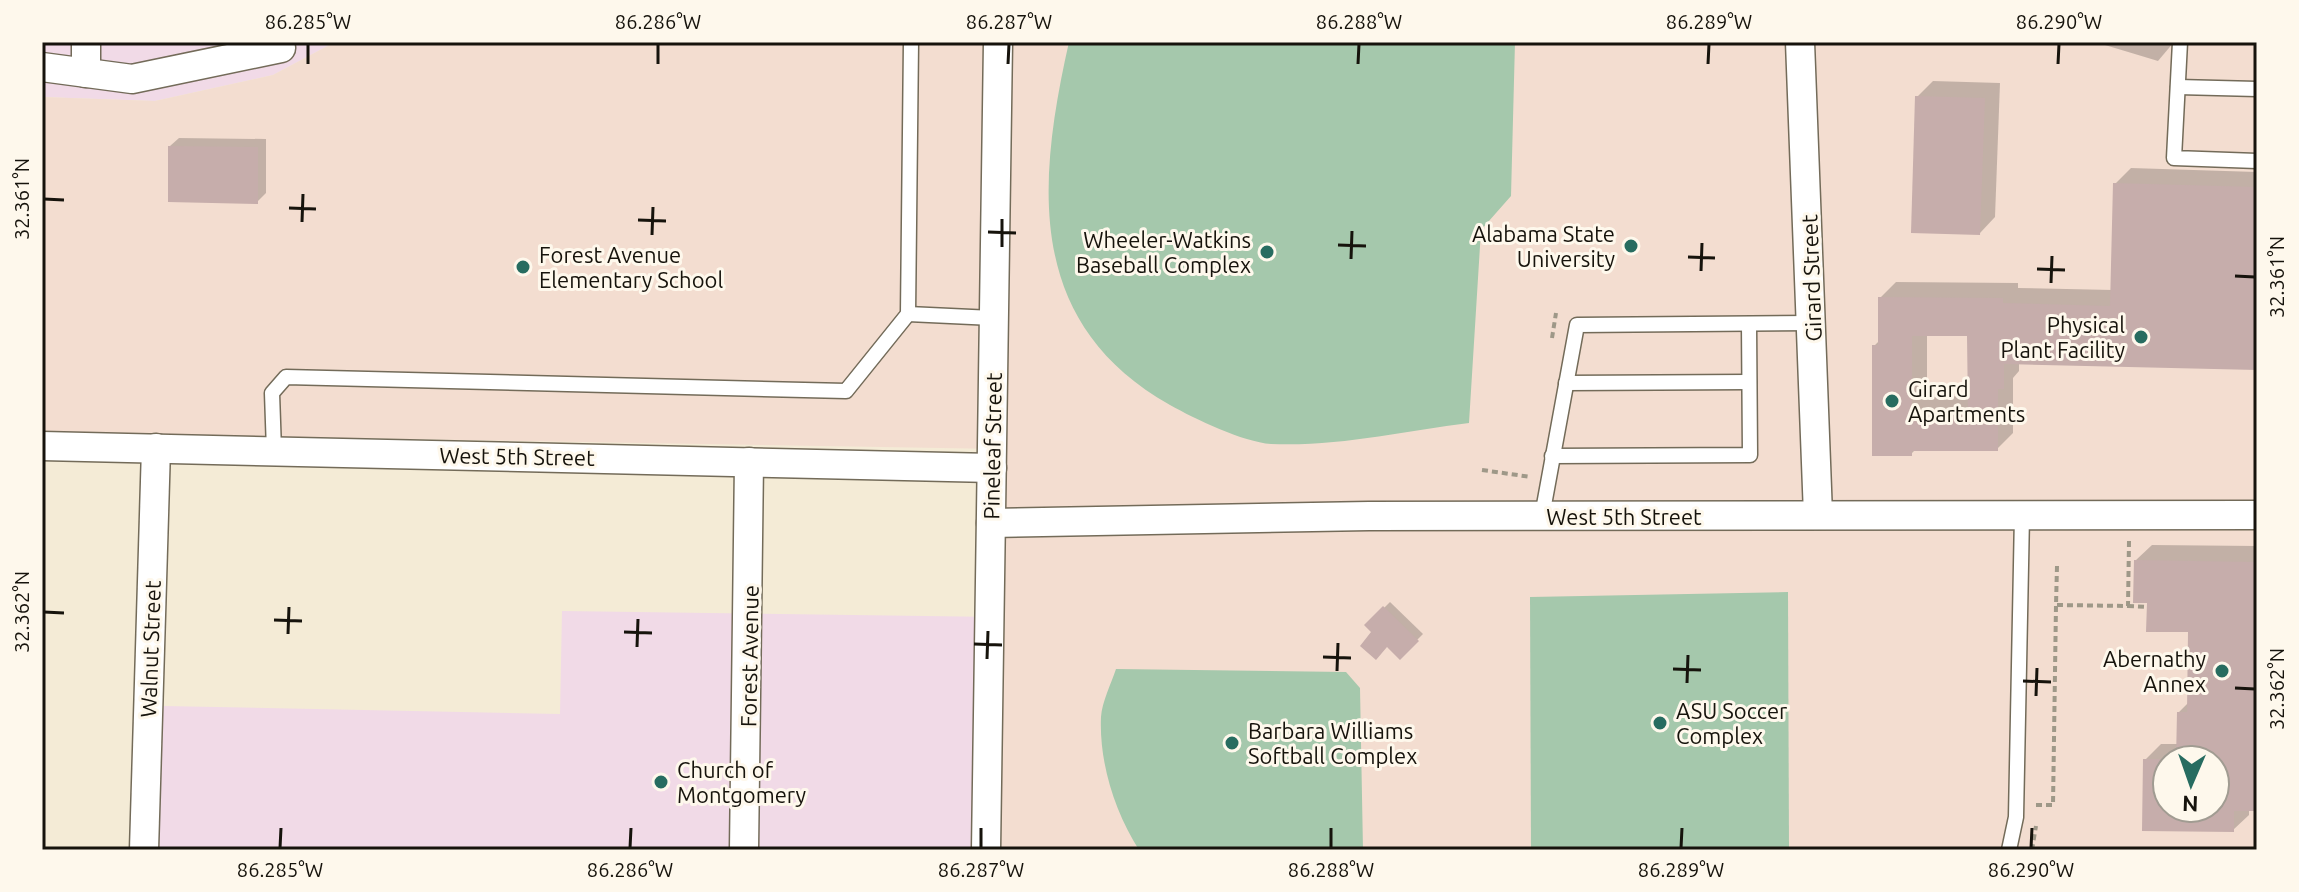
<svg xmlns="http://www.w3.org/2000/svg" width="2299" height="892" font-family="Ubuntu,sans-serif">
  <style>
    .commercial { fill: #f1dae7 }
    .education { fill: #f3ddd0; fill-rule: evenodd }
    .pitch { fill: #a5c8ac }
    .shadow { fill: #0003; fill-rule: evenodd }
    .building { fill: #c6adab; fill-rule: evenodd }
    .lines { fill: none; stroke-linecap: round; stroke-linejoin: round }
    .service-casing { stroke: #736b59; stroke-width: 17 }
    .minor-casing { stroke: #736b59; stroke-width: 31 }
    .path { stroke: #9e9888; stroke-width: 4; stroke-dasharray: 6 4; stroke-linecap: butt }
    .service { stroke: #fff; stroke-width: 14 }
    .minor { stroke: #fff; stroke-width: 28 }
    .ticks { fill: none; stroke: #16130c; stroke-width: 3 }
    .poi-dot { fill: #276c60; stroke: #fef8ec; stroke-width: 3 }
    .labels { text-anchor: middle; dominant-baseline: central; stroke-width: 6; stroke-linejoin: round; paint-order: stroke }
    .poi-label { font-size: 22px; fill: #16130c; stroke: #fef8ec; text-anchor: start }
    .street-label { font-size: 22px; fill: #16130c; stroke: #fef8ec }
    .neatline { fill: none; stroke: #16130c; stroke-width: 3 }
    .ticks-label { font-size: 20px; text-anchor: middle; fill: #16130c }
  </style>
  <rect width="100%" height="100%" fill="#f4ebd6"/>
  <g class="commercial">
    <path d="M42 42H335L273 75 155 101 42 97Z"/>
    <path d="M562 611 998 617 997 850H158L163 706 560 714Z"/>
  </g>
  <path class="education" d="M335 42H2257V850H997L1000 449 42 433V97L155 101 273 75ZM2167 760H2215V808H2167Z"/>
  <g class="pitch">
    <path d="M1069 42H1515L1511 196 1481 230 1469 423C1403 431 1338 447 1271 444 1243 442 1195 419 1170 405 1025 323 1037 184 1069 42Z"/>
    <path d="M1788 592 1789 850H1531L1530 597Z"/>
    <path d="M1116 669 1346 672 1360 688 1363 850H1139C1115 812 1099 763 1101 717 1102 702 1111 684 1116 669Z"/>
  </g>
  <g class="shadow">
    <path d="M2095 42H2174L2158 61Z"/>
    <path d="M1933 81 2000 83 1995 217 1980 233 1917 97Z"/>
    <path d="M179 138 266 139V193L257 202 170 146Z"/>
    <path d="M2131 168 2257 172V368L2019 363V371L2013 378V433L1997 449H1916L1911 454 1874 346 1880 340V298L1896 282 2018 283V288L2113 290 2115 184ZM1927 334H1969L1970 396 1927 397Z"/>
    <path d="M2152 545 2257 546V807L2249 809V815L2233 830 2144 829 2145 760 2161 744H2179V712L2189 702 2190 630 2149 601 2136 560ZM2167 760H2215V808H2167Z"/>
    <path d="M1390 602 1423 634 1400 657 1367 625Z"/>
  </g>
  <g class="building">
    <path d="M1915 96 1985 98 1980 235 1911 233Z"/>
    <path d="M168 146 258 147V204L168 202Z"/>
    <path d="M2113 183 2257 187V370L2004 364V389H1998V451H1912V456H1872V345H1878V297L2003 298V303L2110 306ZM1912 336H1967L1968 411 1912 412Z"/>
    <path d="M2134 560 2257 562 2256 811H2234V832L2142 831 2143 759H2167V808H2215V760H2176L2177 712H2187L2188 632H2146L2147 603H2133Z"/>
    <path d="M1383 606 1419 641 1400 660 1387 647 1376 660 1360 646 1371 632 1364 625Z"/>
  </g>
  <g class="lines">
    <defs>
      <g id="service">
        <path d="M2180 42 2174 158 2257 161"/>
        <path d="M2178 87 2257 89"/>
        <path d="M908 314 993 318"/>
        <path d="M1566 383 1749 382"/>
        <path d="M274 451 272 393 286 377 846 391 908 314 911 42"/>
        <path d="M1552 456 1750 455 1749 324"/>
        <path d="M1542 516 1577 325 1813 323"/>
        <path d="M2009 850 2016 817 2022 515"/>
      </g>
      <g id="minor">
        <path d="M86 42V73"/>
        <path d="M1800 42 1818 515"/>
        <path d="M42 67 132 79 281 48"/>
        <path d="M42 446 992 468"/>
        <path d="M991 523 1369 516 2257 515"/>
        <path d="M144 850 156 448"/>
        <path d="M744 850 749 462"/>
        <path d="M986 850 998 42"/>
      </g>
    </defs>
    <use href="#service" class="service-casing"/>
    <use href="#minor" class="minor-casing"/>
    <g class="path">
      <path d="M1552 338 1556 313"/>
      <path d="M1482 470 1531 477"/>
      <path d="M2057 566 2056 605 2128 606 2129 541"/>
      <path d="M2128 606 2147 607"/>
      <path d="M2036 805H2053L2056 605"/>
      <path d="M2032 850 2036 826"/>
    </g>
    <use href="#service" class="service"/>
    <use href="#minor" class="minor"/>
  </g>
  <path class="ticks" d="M308 64V44M658 64V44M1008 64 1009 44M1358 64 1359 44M1708 64 1709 44M2058 64 2059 44M44 199 64 200M289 208 316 209M638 220 666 221M302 222 303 194M988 232 1016 233M652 235 653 207M1338 245 1366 246M1002 247V219M1688 257 1715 258M1351 259 1352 231M2037 269 2065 270M1701 271 1702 243M2235 276 2255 277M2051 283 2052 256M44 612 64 613M274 620 302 621M624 632 652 633M288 634 289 607M974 644 1002 645M637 647 638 619M1323 657 1351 658M987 659 988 631M1673 669 1701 670M1337 671 1338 643M2023 681 2051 682M1687 683 1688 655M2235 688 2255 689M2036 696 2037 668M280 848 281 828M630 848 631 828M981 848V828M1331 848V828M1681 848 1682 828M2031 848 2032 828"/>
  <g class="poi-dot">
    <circle cx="1631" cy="246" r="8"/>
    <circle cx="1267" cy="252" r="8"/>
    <circle cx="523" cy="267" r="8"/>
    <circle cx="2141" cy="337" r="8"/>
    <circle cx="1892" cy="401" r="8"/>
    <circle cx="2222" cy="671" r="8"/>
    <circle cx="1660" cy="723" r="8"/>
    <circle cx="1232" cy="743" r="8"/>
    <circle cx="661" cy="782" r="8"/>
  </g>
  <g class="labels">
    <g class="poi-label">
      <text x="1615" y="233" text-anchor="end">Alabama State<tspan x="1615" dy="25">University</tspan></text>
      <text x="1251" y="239" text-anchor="end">Wheeler-Watkins<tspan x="1251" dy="25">Baseball Complex</tspan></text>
      <text x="539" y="254">Forest Avenue<tspan x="539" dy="25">Elementary School</tspan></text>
      <text x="2125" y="324" text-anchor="end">Physical<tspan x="2125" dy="25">Plant Facility</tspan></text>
      <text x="1908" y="388">Girard<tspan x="1908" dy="25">Apartments</tspan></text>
      <text x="2206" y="658" text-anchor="end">Abernathy<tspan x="2206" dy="25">Annex</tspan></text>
      <text x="1676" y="710">ASU Soccer<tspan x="1676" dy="25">Complex</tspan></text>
      <text x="1248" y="730">Barbara Williams<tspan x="1248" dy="25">Softball Complex</tspan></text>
      <text x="677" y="769">Church of<tspan x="677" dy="25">Montgomery</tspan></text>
    </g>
    <g class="street-label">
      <text transform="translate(1811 278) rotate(-92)">Girard Street</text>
      <text transform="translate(992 446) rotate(-89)">Pineleaf Street</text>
      <text transform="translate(517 456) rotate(1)">West 5th Street</text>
      <text x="1624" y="516">West 5th Street</text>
      <text transform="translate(150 649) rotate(-88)">Walnut Street</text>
      <text transform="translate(749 656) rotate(-89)">Forest Avenue</text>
    </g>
  </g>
  <rect width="2299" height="892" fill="none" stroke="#fef8ec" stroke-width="88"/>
  <g transform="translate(2191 784) rotate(182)"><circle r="38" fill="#fef8ec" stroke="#a19c92" stroke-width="2"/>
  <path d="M0-6L14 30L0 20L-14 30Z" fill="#276c60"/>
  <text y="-12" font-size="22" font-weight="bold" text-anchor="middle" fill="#16130c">N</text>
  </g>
  <rect x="44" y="44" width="2211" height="804" class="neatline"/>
  <g class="ticks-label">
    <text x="308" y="29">86.285°W</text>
    <text x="658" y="29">86.286°W</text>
    <text x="1009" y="29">86.287°W</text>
    <text x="1359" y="29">86.288°W</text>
    <text x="1709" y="29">86.289°W</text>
    <text x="2059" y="29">86.290°W</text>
    <text transform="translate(22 199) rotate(-90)" y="7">32.361°N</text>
    <text transform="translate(2277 277) rotate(-90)" y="7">32.361°N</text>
    <text transform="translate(22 612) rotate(-90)" y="7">32.362°N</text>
    <text transform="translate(2277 689) rotate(-90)" y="7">32.362°N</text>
    <text x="280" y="877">86.285°W</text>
    <text x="630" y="877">86.286°W</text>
    <text x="981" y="877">86.287°W</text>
    <text x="1331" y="877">86.288°W</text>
    <text x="1681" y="877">86.289°W</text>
    <text x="2031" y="877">86.290°W</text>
  </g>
</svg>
